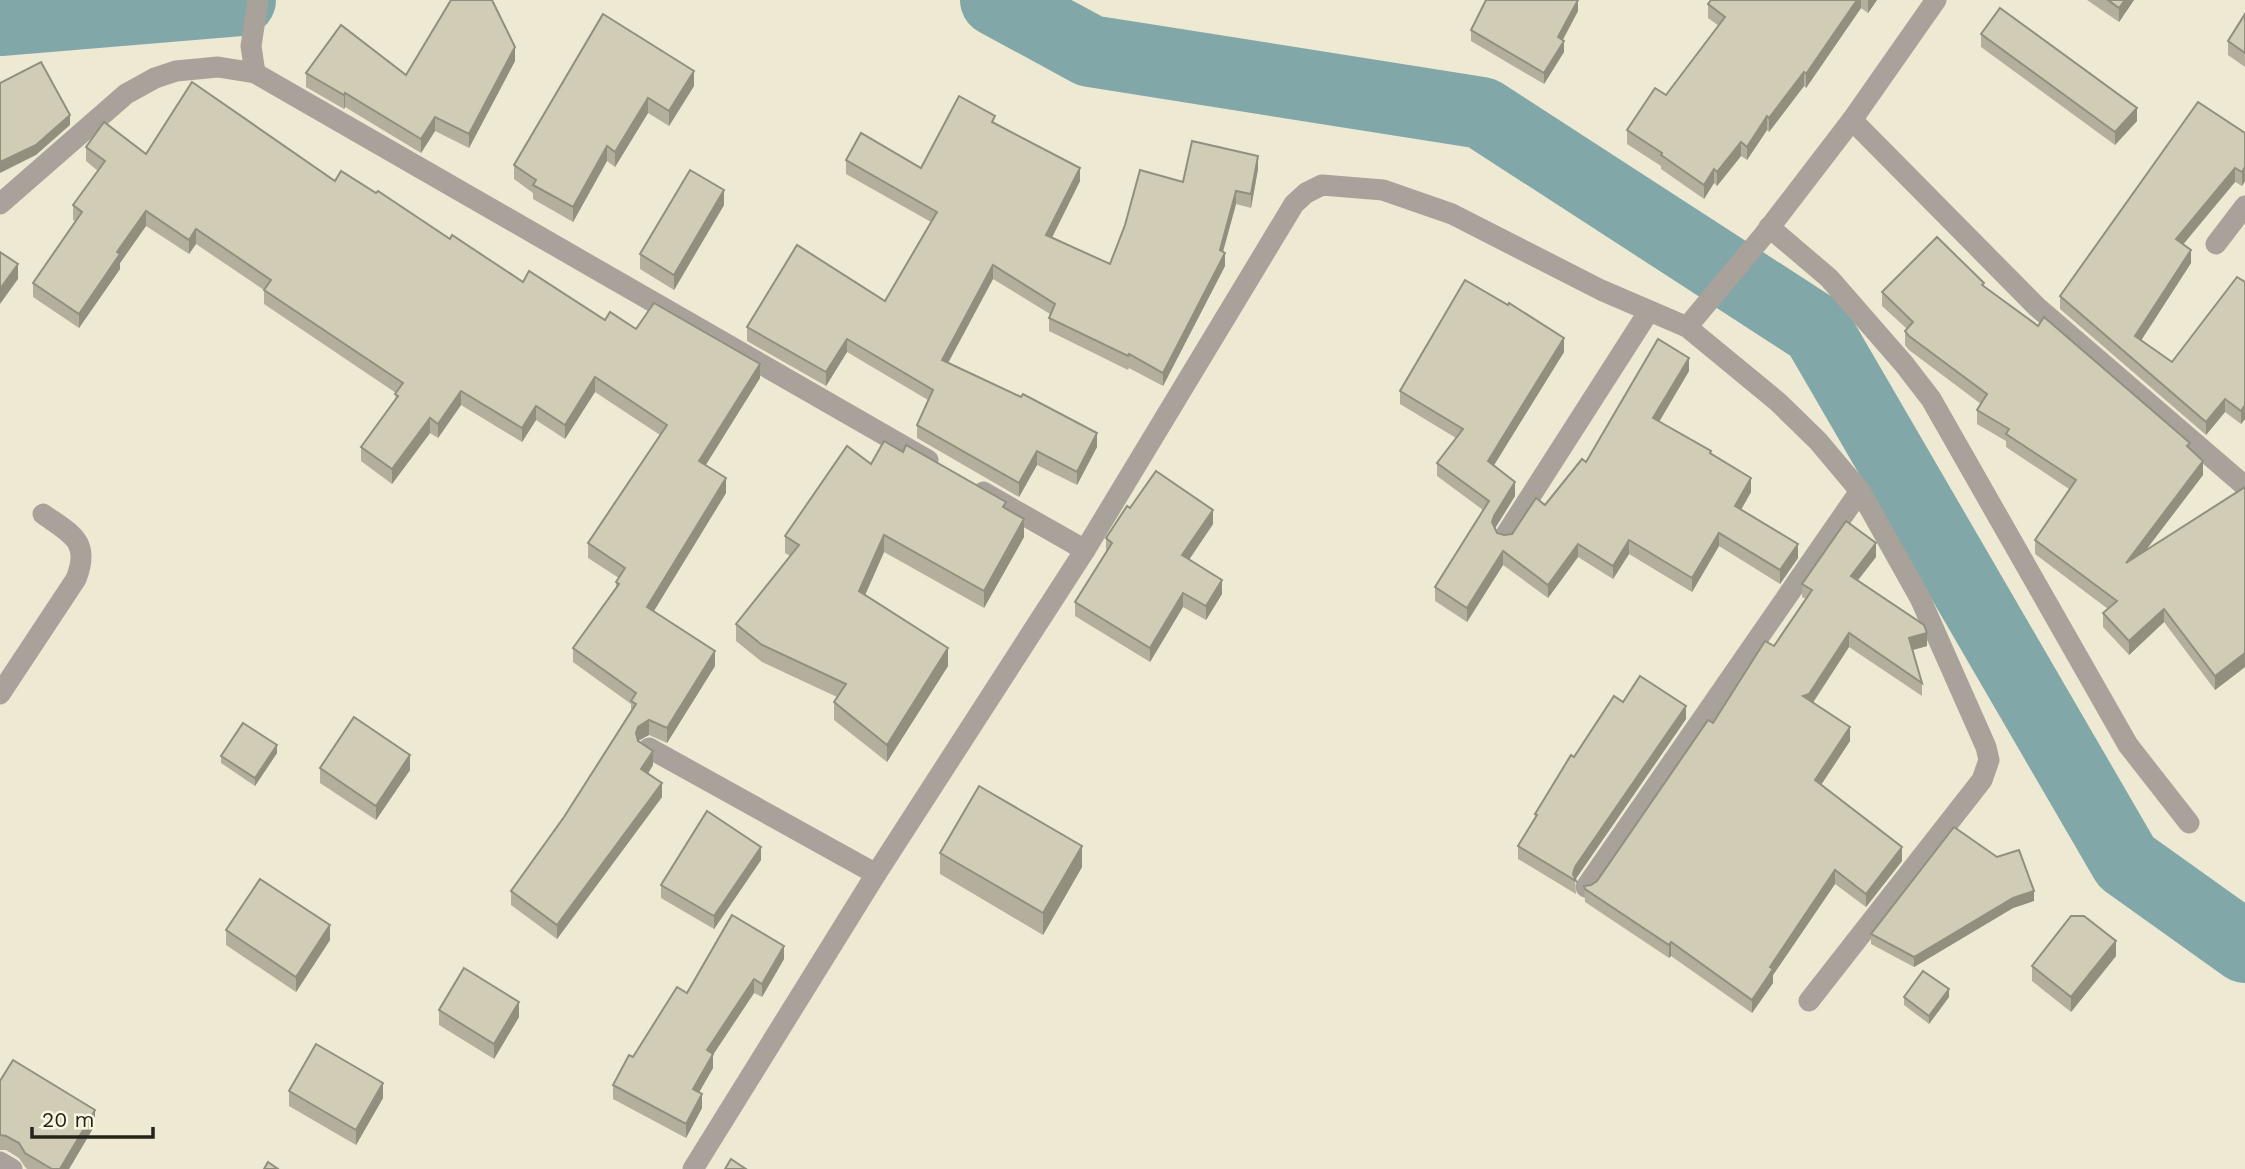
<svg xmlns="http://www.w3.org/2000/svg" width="2245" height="1169" font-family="'Work Sans',sans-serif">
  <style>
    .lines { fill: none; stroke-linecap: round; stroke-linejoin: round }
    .river { stroke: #82a7a8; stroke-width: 72 }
    .minor { stroke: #a9a29a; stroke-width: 21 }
    .wall { fill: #b4af9d }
    .shaded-wall { fill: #928f7f }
    .building { fill: #d1ccb6; stroke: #928f7f; stroke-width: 2 }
  </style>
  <rect width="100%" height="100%" fill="#ede9d2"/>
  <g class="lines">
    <g class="river">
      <path d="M996 0 1090 51 1482 113 1817 330 2126 862 2245 947"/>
      <path d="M0 20 240 0"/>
    </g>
    <g class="minor">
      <path d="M255 73 251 46 258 0"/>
      <path d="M1852 120 2037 307 2245 486"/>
      <path d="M0 204 126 94 155 78 176 71 218 67 255 73 928 460"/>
      <path d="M1769 227 1829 278 1904 364 1931 399 2128 745 2189 823"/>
      <path d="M2216 244 2245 206"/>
      <path d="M1687 327 1763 236 1852 120 1936 0"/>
      <path d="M983 492 1085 550"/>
      <path d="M1505 536 1649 311"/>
      <path d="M0 694 76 579C91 541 71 534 43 514"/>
      <path d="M649 748 876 874"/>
      <path d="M1586 887 1860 491"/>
      <path d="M0 1162 12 1169"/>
      <path d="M693 1169 876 874 1085 550 1294 204 1306 193 1322 185 1383 190 1452 214 1601 290 1687 327 1778 402 1818 441 1860 491 1920 598 1986 747 1989 760 1982 780 1809 1001"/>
    </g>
  </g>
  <g class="wall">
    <path d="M1711 0H1877L1868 13 1861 8 1806 88 1804 86 1769 132 1767 130 1747 160 1741 156 1717 186 1714 183 1704 199 1661 169V166L1627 144V130L1666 95 1719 26 1708 18V4Z"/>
    <path d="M2087 0H2134L2119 22Z"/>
    <path d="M1578 11 1563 40 1564 52 1544 84 1471 41V30Z"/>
    <path d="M603 14 694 86 669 126 648 113 615 167 607 161 573 222 533 199V193L514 179V165Z"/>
    <path d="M2245 14V67L2228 55V41Z"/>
    <path d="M1981 34 2137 121 2115 145 1981 47Z"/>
    <path d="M515 61 469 148 435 131 421 153 345 107 344 109 306 87V73L406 75Z"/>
    <path d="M995 124 1080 181 1052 238 1110 264 1183 182 1258 169 1251 208 1236 204 1223 252 1225 266 1163 386 1129 368 1128 370 1049 331V318L1050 314 993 279 948 363 1097 447 1077 485 1037 465 1019 497 917 438V425L928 400 847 352 826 386 747 341V327L885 301 931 222 846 174V160L921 168Z"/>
    <path d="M2245 133V181L2242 186 2235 182 2183 244 2191 263 2141 340 2172 362 2245 282V419L2241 424 2225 412 2206 435 2060 309V296Z"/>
    <path d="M86 147 146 154 335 181 450 239 523 282 605 320 636 329 760 378 705 465 726 493 654 611 715 666 667 743 649 735 638 741 653 765 648 774 662 797 557 939 511 905V891L564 817 631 710V704L573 662V648L616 587V582L619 578 588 558V543L660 435 595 392 565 439 536 420 522 442 461 405 438 438 430 433 392 484 361 461V447L395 401 396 393 264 304V290L196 244 189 254 146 226 120 263V269L79 328 33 297V283L75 221 73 220V205L98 171 86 161Z"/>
    <path d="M724 205 674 290 640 269V254Z"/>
    <path d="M1984 286 2190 449 2203 475 2146 550 2245 487V667L2215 690 2164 622 2129 655 2103 627V613L2108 609 2035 554V540L2069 489 2006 447V441L1977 424V410L1981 404 1909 350 1905 345V331L1907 329 1882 306V292Z"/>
    <path d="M1564 352 1493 466 1515 496 1495 528 1497 533 1504 535 1512 534 1545 505 1586 462 1689 371 1659 422 1711 453 1751 492 1741 510 1798 558 1780 584 1719 546 1692 592 1629 554 1613 579 1578 557 1548 598 1503 565 1467 622 1435 601V587L1483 510 1437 476V463L1456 438 1400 404V391Z"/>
    <path d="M1130 508 1213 524 1189 560 1222 594 1206 620 1183 607 1150 662 1075 616V602L1106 552V538Z"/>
    <path d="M1006 509 1024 537 984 608 884 552 865 595 948 666 887 762 834 720V702L837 697 762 662 736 641V624L790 556 785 553V536Z"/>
    <path d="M1876 557 1858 580 1927 646 1913 650 1922 683V696L1849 647 1813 703 1850 741 1821 785 1902 861 1866 907 1835 884 1773 975V983L1752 1013 1671 956 1669 958 1585 902 1584 886 1591 885 1597 881 1713 723 1774 646 1806 599 1802 597V584Z"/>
    <path d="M1623 702 1686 719 1575 880 1576 894 1518 859V846L1535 820V814L1574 757Z"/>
    <path d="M277 753 255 786 221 763V756Z"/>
    <path d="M320 768 410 770 376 820 320 783Z"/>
    <path d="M940 853 1082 867 1043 935 940 874Z"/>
    <path d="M761 860 714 929 661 898V885Z"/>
    <path d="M2034 901 2013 908 1914 967 1871 944V934Z"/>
    <path d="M226 930 330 940 296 992 226 945Z"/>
    <path d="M2116 956 2071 1012 2032 981V966Z"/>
    <path d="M784 959 762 997 754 993 713 1054V1068L699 1092 702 1108 686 1138 613 1099V1085L633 1057 687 993Z"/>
    <path d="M1904 997H1949L1929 1024 1904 1005Z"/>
    <path d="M439 1010 519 1017 494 1059 439 1025Z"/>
    <path d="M0 1081 95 1125 69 1169H27L25 1167 19 1158 6 1150H0Z"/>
    <path d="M289 1091 383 1098 356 1145 289 1106Z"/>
  </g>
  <g class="shaded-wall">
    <path d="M1578 0V11L1558 48V37Z"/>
    <path d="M1857 0H1861V8L1806 88V74Z"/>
    <path d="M1868 0H1877L1868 13Z"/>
    <path d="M2125 0H2134L2119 22V8Z"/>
    <path d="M1564 41V52L1544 84V73Z"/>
    <path d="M515 47V61L469 148V134Z"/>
    <path d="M694 71V86L669 126V111Z"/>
    <path d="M1804 72V86L1769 132V118Z"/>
    <path d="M345 93V107L344 109V95Z"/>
    <path d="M648 98V113L615 167V152Z"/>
    <path d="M2137 108V121L2115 145V132Z"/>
    <path d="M70 115V125L36 155 0 173V162Z"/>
    <path d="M1767 116V130L1747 160V147Z"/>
    <path d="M435 117V131L421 153V139Z"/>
    <path d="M1741 142V156L1717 186V172Z"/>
    <path d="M607 146V161L573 222V207Z"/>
    <path d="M1258 156V169L1251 208V194Z"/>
    <path d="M2245 167V181L2242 186V172Z"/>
    <path d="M1080 168V181L1046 249V235Z"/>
    <path d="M2235 168V182L2176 253V239Z"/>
    <path d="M1714 169V183L1704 199V185Z"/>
    <path d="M724 190V205L674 290V275Z"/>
    <path d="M1236 191V204L1220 262 1225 253V266L1163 386V373L1220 250Z"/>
    <path d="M146 211V226L120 263V269L79 328V314L117 252Z"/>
    <path d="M196 229V244L189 254V240Z"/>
    <path d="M2191 250V263L2135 350V336Z"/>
    <path d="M18 264V279L0 304V289Z"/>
    <path d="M993 265V279L942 374V360Z"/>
    <path d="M1564 338V352L1488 475V461Z"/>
    <path d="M847 339V352L826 386V372Z"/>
    <path d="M1689 358V371L1653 432V418Z"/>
    <path d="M760 364V378L699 476V461Z"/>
    <path d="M595 377V392L565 439V425Z"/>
    <path d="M461 391V405L438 438V424Z"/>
    <path d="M2225 399V412L2206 435V422Z"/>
    <path d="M2245 405V419L2241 424V411Z"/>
    <path d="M536 406V420L522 442V428Z"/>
    <path d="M430 418V433L392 484V469Z"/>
    <path d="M1097 433V447L1077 485V472Z"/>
    <path d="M1037 451V465L1019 497V483Z"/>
    <path d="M2203 461V475L2126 576V563Z"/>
    <path d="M726 478V493L647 622V607Z"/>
    <path d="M1751 478V492L1735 520V506Z"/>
    <path d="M1515 482V496L1494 530 1492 522 1494 516Z"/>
    <path d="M1213 510V524L1182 570V555Z"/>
    <path d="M1024 519V537L984 608V591Z"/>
    <path d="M1719 533V546L1692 592V578Z"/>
    <path d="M884 535V552L859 609V591Z"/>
    <path d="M1629 540V554L1613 579V566Z"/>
    <path d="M1876 543V557L1851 589V576Z"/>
    <path d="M1578 544V557L1548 598V585Z"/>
    <path d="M1798 544V558L1780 584V570Z"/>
    <path d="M1503 551V565L1467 622V608Z"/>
    <path d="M1222 580V594L1206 620V606Z"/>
    <path d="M1183 593V607L1150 662V648Z"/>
    <path d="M2164 609V622L2129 655V641Z"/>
    <path d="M1849 633V647L1809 708 1803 696Z"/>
    <path d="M1927 633V646L1909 651V638Z"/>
    <path d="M948 648V666L887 762V745Z"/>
    <path d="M715 651V666L667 743V728Z"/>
    <path d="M2245 653V667L2215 690V676Z"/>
    <path d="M1686 706V719L1575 880 1573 874 1575 867Z"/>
    <path d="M649 720V735L638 741 636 733 638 727Z"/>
    <path d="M1850 727V741L1815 794V780Z"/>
    <path d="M277 745V753L255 786V778Z"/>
    <path d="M653 751V765L641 784V769Z"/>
    <path d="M410 755V770L376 820V806Z"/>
    <path d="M662 783V797L557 939V925Z"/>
    <path d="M1082 846V867L1043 935V913Z"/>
    <path d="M761 847V860L714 929V916Z"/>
    <path d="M1902 847V861L1866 907V894Z"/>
    <path d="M1835 870V884L1773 975V983L1752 1013V1000L1770 967Z"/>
    <path d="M2034 891V901L2013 908 1914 967V957L2013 898Z"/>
    <path d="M330 925V940L296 992V977Z"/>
    <path d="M2116 941V956L2071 1012V997Z"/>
    <path d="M1671 942V956L1669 958V945Z"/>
    <path d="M784 946V959L762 997V984Z"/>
    <path d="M754 979V993L707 1064V1050Z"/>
    <path d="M1949 989V997L1929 1024V1016Z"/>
    <path d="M519 1002V1017L494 1059V1044Z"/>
    <path d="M713 1054V1068L693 1103V1089Z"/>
    <path d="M383 1083V1098L356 1145V1130Z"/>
    <path d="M702 1094V1108L686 1138V1124Z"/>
    <path d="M95 1110V1125L69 1169H60Z"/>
  </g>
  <g class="building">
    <path d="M451 0H492L515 47 469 134 435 117 421 139 345 93 344 95 306 73 341 25 406 75Z"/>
    <path d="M1486 0H1578L1558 37 1564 41 1544 73 1471 30Z"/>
    <path d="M1711 0H1857L1806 74 1804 72 1769 118 1767 116 1747 147 1741 142 1717 172 1714 169 1704 185 1661 155 1662 153 1627 130 1655 88 1666 95 1725 17 1708 4Z"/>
    <path d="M2108 0H2125L2119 8Z"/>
    <path d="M2000 8 2137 108 2115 132 1981 34Z"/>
    <path d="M603 14 694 71 669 111 648 98 615 152 607 146 573 207 533 185 536 180 514 165Z"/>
    <path d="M2245 14V53L2228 41Z"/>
    <path d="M41 62 70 115 36 145 0 162V83Z"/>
    <path d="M192 82 335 181 341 171 376 193 378 191 450 239 452 235 523 282 529 271 605 320 610 312 636 329 654 303 760 364 699 461 726 478 647 607 715 651 667 728 649 720 638 727 636 733 638 741 653 751 641 769 662 783 557 925 511 891 564 817 636 704 631 701 636 693 573 648 619 584 616 582 625 568 588 543 667 425 595 377 565 425 536 406 522 428 461 391 438 424 430 418 392 469 361 447 398 396 395 394 403 383 264 290 271 280 196 229 189 240 146 211 117 252 120 254 79 314 33 283 82 212 73 205 105 161 86 147 104 122 146 154Z"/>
    <path d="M959 96 995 116 992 122 1080 168 1046 235 1110 264 1125 225 1140 170 1183 182 1192 141 1258 156 1251 194 1236 191 1220 250 1225 253 1163 373 1129 354 1128 356 1049 318 1055 304 993 265 942 360 1021 397 1023 394 1097 433 1077 472 1037 451 1019 483 917 425 933 390 847 339 826 372 747 327 797 245 885 301 937 212 846 160 861 133 921 168Z"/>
    <path d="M2198 102 2245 133V167L2242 172 2235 168 2176 239 2191 250 2135 336 2172 362 2237 277 2245 282V405L2241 411 2225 399 2206 422 2060 296Z"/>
    <path d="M690 170 724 190 674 275 640 254Z"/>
    <path d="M1937 237 1984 283 1982 285 2038 326 2044 317 2190 443 2187 446 2203 461 2126 563 2245 487V653L2215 676 2164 609 2129 641 2103 613 2117 601 2035 540 2076 480 2006 434 2009 429 1977 410 1987 394 1909 336 1905 331 1913 322 1882 292Z"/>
    <path d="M0 252 18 264 0 289Z"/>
    <path d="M1465 280 1508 305 1509 303 1564 338 1488 461 1515 482 1494 516 1492 522 1497 533 1504 535 1512 534 1536 498 1545 505 1582 459 1586 462 1658 339 1689 358 1653 418 1711 451 1710 453 1751 478 1735 506 1798 544 1780 570 1719 533 1692 578 1629 540 1613 566 1578 544 1548 585 1503 551 1467 608 1435 587 1489 501 1437 463 1463 429 1400 391Z"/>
    <path d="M884 441 903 452 906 445 1006 502 1003 507 1024 519 984 591 884 535 859 591 948 648 887 745 834 702 846 684 762 645 736 624 799 545 785 536 847 446 871 464Z"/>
    <path d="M1156 471 1213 510 1182 555 1222 580 1206 606 1183 593 1150 648 1075 602 1112 543 1106 538 1127 506 1130 508Z"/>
    <path d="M1846 521 1876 543 1851 576 1924 625 1927 633 1909 638 1922 683 1849 633 1809 694 1803 696 1850 727 1815 780 1902 847 1866 894 1835 870 1770 967 1773 969 1752 1000 1671 942 1669 945 1585 889 1584 886 1591 885 1597 881 1708 720 1713 723 1765 641 1774 646 1812 590 1802 584Z"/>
    <path d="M1640 676 1686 706 1575 867 1573 874 1576 881 1518 846 1537 815 1535 814 1571 755 1574 757 1614 696 1623 702Z"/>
    <path d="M354 717 410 755 376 806 320 768Z"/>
    <path d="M243 723 277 745 255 778 221 756Z"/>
    <path d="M979 786 1082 846 1043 913 940 853Z"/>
    <path d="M707 811 761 847 714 916 661 885Z"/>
    <path d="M1954 827 1997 857 2019 850 2034 891 2013 898 1914 957 1871 934Z"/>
    <path d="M260 879 330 925 296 977 226 930Z"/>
    <path d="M732 915 784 946 762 984 754 979 707 1050 713 1054 693 1089 702 1094 686 1124 613 1085 629 1055 633 1057 677 987 687 993Z"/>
    <path d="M2071 916H2084L2116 941 2071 997 2032 966Z"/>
    <path d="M464 968 519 1002 494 1044 439 1010Z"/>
    <path d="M1923 971 1949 989 1929 1016 1904 997Z"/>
    <path d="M316 1044 383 1083 356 1130 289 1091Z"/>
    <path d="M13 1060 95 1110 60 1169H52L25 1153 19 1143 6 1136 0 1135V1081Z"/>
    <path d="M731 1159 746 1169H725Z"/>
    <path d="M268 1162 278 1169H264Z"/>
  </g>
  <path d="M32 1127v10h121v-10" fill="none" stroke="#25241b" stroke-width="3.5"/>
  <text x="42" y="1127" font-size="21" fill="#25241b" stroke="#faf6df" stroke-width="5" paint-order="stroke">20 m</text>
</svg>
